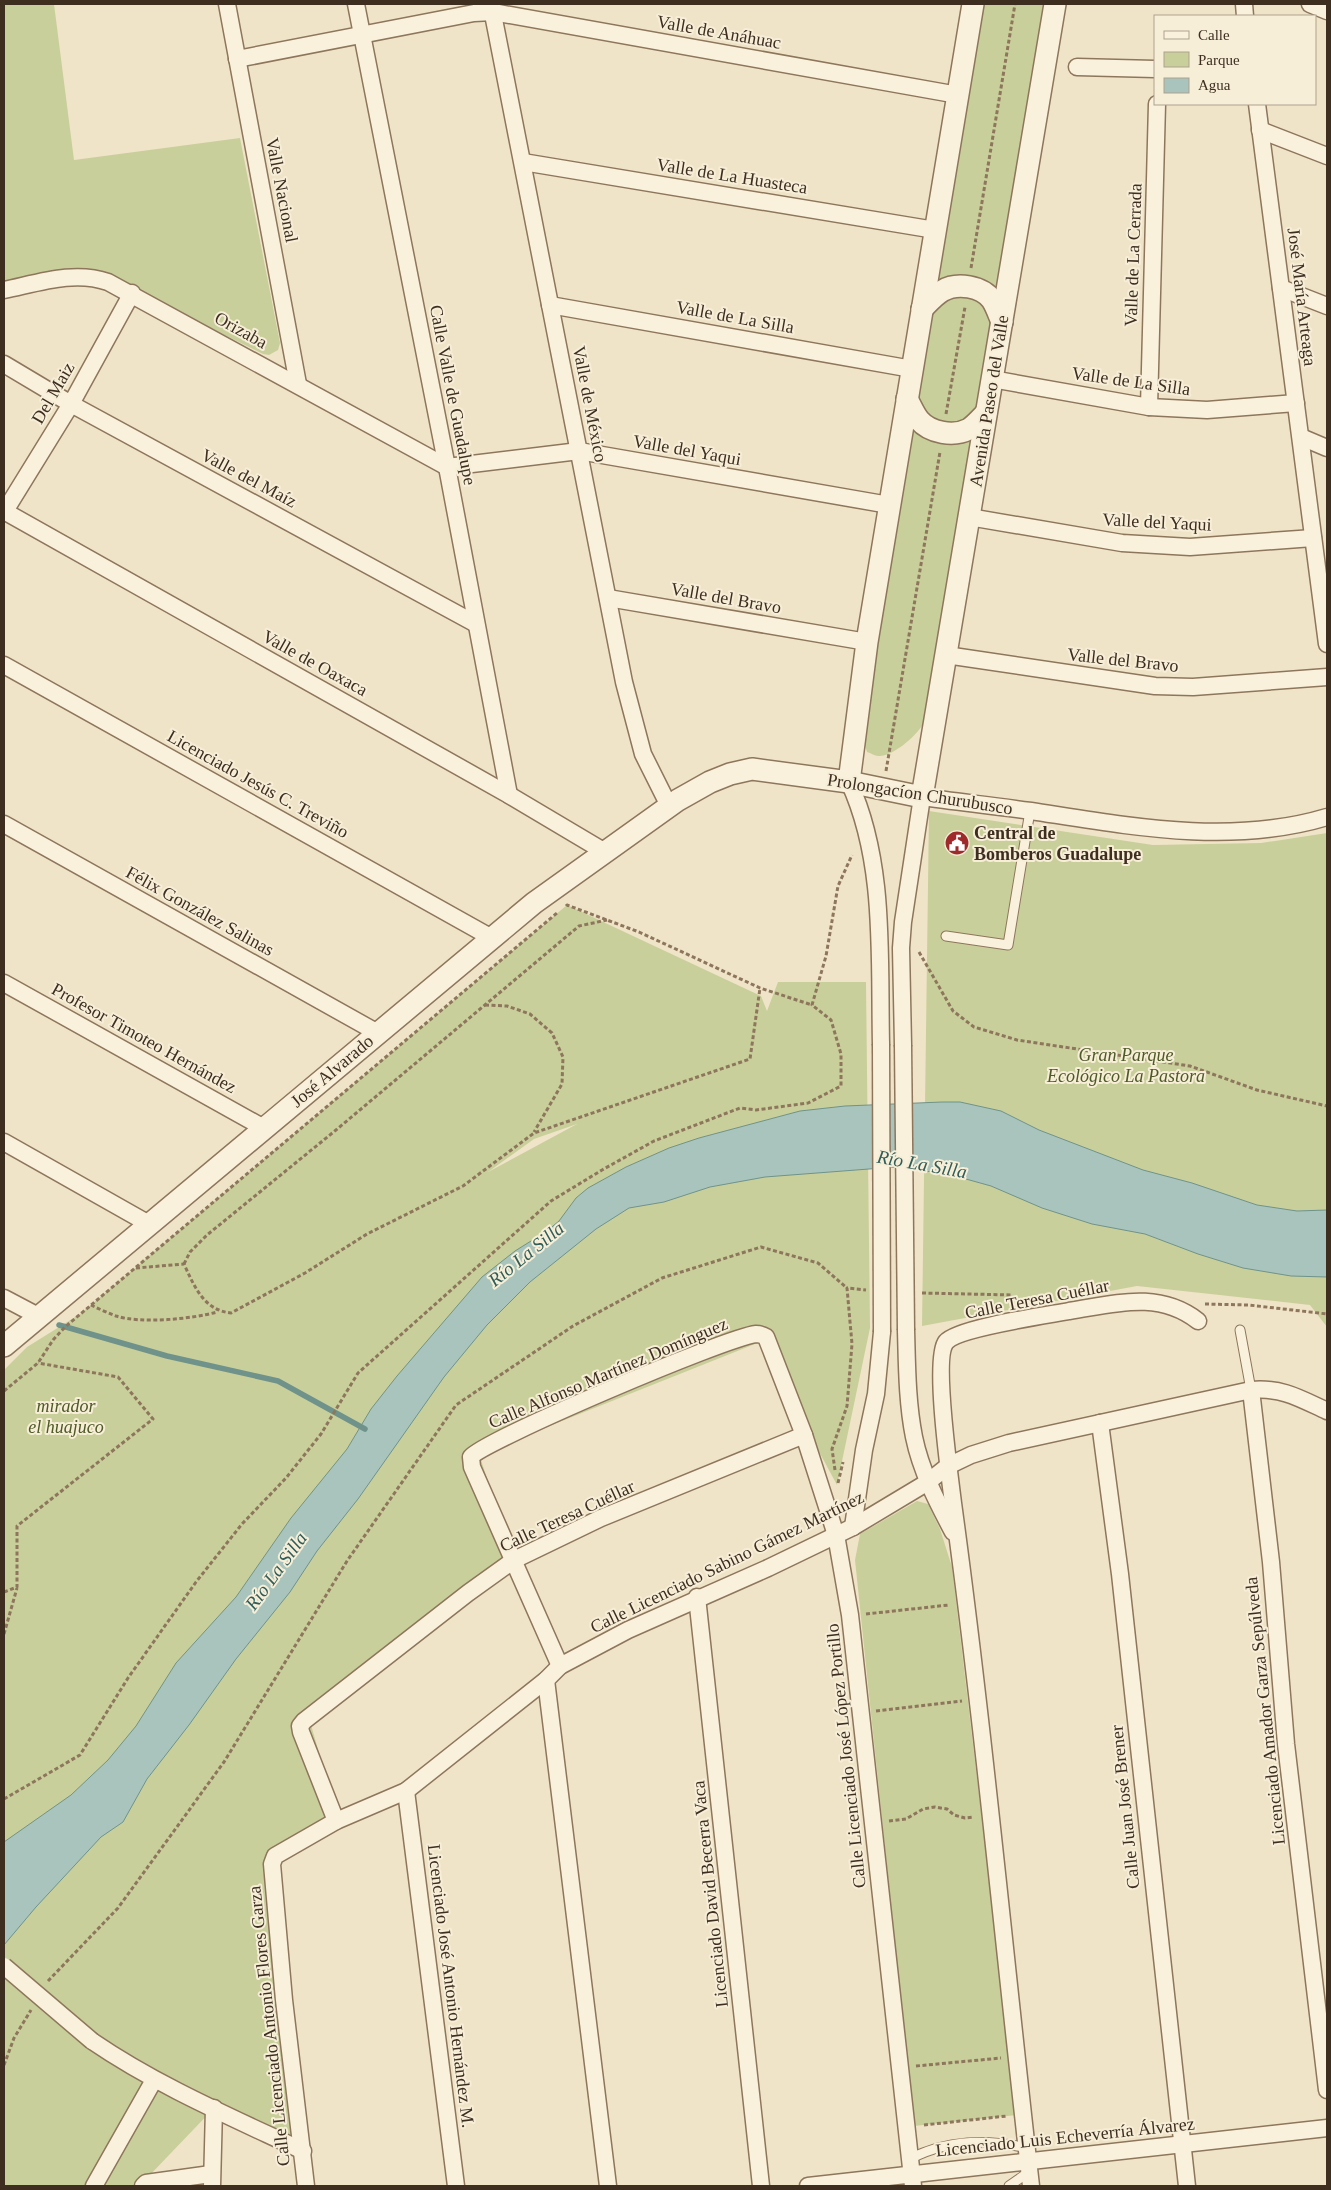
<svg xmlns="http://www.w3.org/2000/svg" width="1331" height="2190" font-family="Georgia,serif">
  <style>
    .green { fill: #c9cf9b; fill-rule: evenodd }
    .water { fill: #a9c4bc; stroke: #6f938a }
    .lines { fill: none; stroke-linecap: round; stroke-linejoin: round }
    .stream { stroke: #6f938a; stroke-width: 5.5 }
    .service-casing { stroke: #8d765c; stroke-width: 11 }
    .minor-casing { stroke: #8d765c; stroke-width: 19 }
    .tertiary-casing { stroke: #8d765c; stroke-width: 24 }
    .path { stroke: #8d765c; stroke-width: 3; stroke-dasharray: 4 2.5; stroke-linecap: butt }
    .service { stroke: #faf1dc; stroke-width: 9 }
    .minor { stroke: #faf1dc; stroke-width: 16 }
    .tertiary { stroke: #faf1dc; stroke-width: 21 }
    .minor-bridge-casing { stroke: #8d765c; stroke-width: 19; stroke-linecap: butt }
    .minor-bridge { stroke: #faf1dc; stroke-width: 16 }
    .labels { text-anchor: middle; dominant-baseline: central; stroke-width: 4; stroke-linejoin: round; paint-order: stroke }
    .street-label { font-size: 18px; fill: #3d2e20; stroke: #f7eed8 }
    .poi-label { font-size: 18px; font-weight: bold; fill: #3d2e20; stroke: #f7eed8; text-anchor: start }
    .park-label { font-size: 18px; font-style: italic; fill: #4d5a26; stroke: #f7eed8 }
    .water-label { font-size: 19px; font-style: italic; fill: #2f5d5a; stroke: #f7eed8 }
  </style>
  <rect width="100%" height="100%" fill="#f0e4c8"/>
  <g class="green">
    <path d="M4 4H54L74 160 240 138 280 343 278 350 269 355 263 354 93 270 4 284Z"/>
    <path d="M984 4H1044L924 722C920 733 892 758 878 756 875 756 871 753 867 752L862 735Z"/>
    <path d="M929 811 1153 845 1261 843 1327 833V1327L1310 1305 1137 1286 922 1326Z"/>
    <path d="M567 905 761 996 767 1011 778 982H866L870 1328 837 1485 760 1342 479 1454 514 1560 309 1718 337 1815 274 1861 303 2151 216 2106 147 2178 145 2186H4V1370L27 1347 80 1314ZM577 1124 488 1172 534 1139Z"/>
    <path d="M917 1501 928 1504 940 1529 952 1567 1017 2115 914 2126 855 1560 860 1534Z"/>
  </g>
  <path class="water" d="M942 1102H960L1001 1111 1039 1130 1143 1170 1192 1183 1257 1205 1297 1211 1327 1210V1277L1291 1276 1243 1268 1198 1254 1145 1234 1092 1224 1042 1208 991 1186 948 1174 895 1167 765 1177 710 1187 664 1202 629 1208 596 1229 530 1282 487 1325 444 1377 358 1499 317 1551 290 1592 236 1659 189 1725 147 1779 123 1822 101 1837 36 1907 4 1945V1842L71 1795 108 1760 136 1726 176 1663 236 1597 291 1518 347 1449 371 1409 397 1376 482 1277 515 1251 547 1231 559 1221 576 1198 588 1188 626 1167 669 1148 699 1138 800 1111 845 1106Z"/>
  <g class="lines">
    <path class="stream" d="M59 1325 167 1356 278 1381 365 1429"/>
    <defs>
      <g id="service">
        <path d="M946 936 1008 945 1030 811"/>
        <path d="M1240 1330 1251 1390"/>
        <path d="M910 2159C946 2140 988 2139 1027 2148"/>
        <path d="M1009 2186 1029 2172"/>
      </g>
      <g id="minor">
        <path d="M227 4 298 384"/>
        <path d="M356 4 447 467 509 795"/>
        <path d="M491 4 624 682 643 754 669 806"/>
        <path d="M1244 4 1245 16"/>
        <path d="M1310 4 1327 11"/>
        <path d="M237 59 474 13 493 12 958 95"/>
        <path d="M1077 67 1155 69"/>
        <path d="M1257 104 1327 644"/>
        <path d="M1260 130 1327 156"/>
        <path d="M523 162 935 230"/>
        <path d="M1281 288 1327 306"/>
        <path d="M4 290C38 283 74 270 108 282L447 467 579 451 889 505"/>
        <path d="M550 305 912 369"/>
        <path d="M4 364 71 404 476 624"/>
        <path d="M992 379 1149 407 1207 410 1296 403"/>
        <path d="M1149 407 1157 104"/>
        <path d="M1301 437 1327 448"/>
        <path d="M4 511 509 795 605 852"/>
        <path d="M5 511 71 404 132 293"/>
        <path d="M969 517 1122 543 1190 547 1313 538"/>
        <path d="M608 598 867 642"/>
        <path d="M946 655 1155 686 1193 687 1327 677"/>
        <path d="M4 665 492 938"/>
        <path d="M849 782C886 862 879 957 881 1044"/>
        <path d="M4 824 378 1033"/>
        <path d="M4 983 264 1128"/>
        <path d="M903 1045 901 948 903 922 922 797C959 802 995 806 1031 811 1129 826 1230 846 1327 817"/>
        <path d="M4 1142 149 1224"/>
        <path d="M4 1298 40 1317"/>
        <path d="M906 1330C907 1365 907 1402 914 1437 921 1471 937 1502 953 1532"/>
        <path d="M1251 1390 1271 1562 1286 1744 1327 2090"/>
        <path d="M1100 1423 1120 1574 1187 2186"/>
        <path d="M853 1527 864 1450 876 1394 882 1332"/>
        <path d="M697 1597 761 2186"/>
        <path d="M560 1666 472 1467 471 1457C483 1441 727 1337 756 1334 760 1334 763 1335 766 1337L804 1435 836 1535 850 1615 913 2186"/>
        <path d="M546 1680 608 2186"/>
        <path d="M406 1791 456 2186"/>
        <path d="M336 1821 301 1732 300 1726 304 1721 468 1593 514 1560 601 1518 804 1435"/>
        <path d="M92 2041C158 2086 231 2117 303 2151"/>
        <path d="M94 2186 154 2080"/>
        <path d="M143 2186 146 2183 211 2174"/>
        <path d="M212 2186 214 2108"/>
        <path d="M306 2186 284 2000 272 1864 275 1856 336 1821 406 1791 546 1680 560 1666 628 1630 768 1568 853 1527 928 1482 948 1466 971 1455 1009 1443 1251 1390C1282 1387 1301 1399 1327 1411"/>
        <path d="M808 2186 1327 2128"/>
        <path d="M1031 2186C1005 1959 984 1730 953 1503 950 1478 933 1358 946 1342 957 1328 1048 1315 1069 1311 1115 1304 1158 1290 1198 1321"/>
      </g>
      <g id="tertiary">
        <path d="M922 309C928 303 935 295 942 291 957 282 982 286 992 300 996 306 999 315 1002 322"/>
        <path d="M907 399C911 406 914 414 919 420 930 433 954 437 969 429 975 425 981 418 986 413"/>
        <path d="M849 782 867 642 973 4"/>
        <path d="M4 1346 534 903 678 800 710 782 730 774 752 769 849 782 922 797 1055 4"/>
      </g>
    </defs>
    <use href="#service" class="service-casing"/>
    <use href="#minor" class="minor-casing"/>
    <use href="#tertiary" class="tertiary-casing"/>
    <g class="path">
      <path d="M971 268 1015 4"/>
      <path d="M946 414 965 307"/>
      <path d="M886 771 940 452"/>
      <path d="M566 906 567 905 639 932 760 988 812 1005"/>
      <path d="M919 952 953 1011 974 1027 1017 1040 1190 1066 1257 1090 1327 1106"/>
      <path d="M485 1005 507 1006 530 1014 552 1033 563 1057 562 1084 534 1132"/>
      <path d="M184 1264 190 1252 207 1235 336 1130 579 926 607 920"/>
      <path d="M136 1268 184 1264C195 1288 204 1310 231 1313L305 1273 367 1234 463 1186 534 1133 750 1059 760 988"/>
      <path d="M922 1293 1013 1295"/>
      <path d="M1205 1304 1249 1305 1327 1314"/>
      <path d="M91 1305C99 1309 108 1313 116 1316 141 1324 192 1319 217 1312"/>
      <path d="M4 1391 38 1363 53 1340 65 1327 557 913"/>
      <path d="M835 1470 832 1449 847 1406 852 1344 847 1288 866 1290"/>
      <path d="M838 1483 843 1462"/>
      <path d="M4 1592 17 1587V1526L153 1419 118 1377 38 1363"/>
      <path d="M866 1614 949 1605"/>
      <path d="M4 1634 17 1588"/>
      <path d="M876 1711 962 1701"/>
      <path d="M4 1799 80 1755 128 1678 196 1582 242 1524 286 1478 321 1434 358 1373 551 1201 602 1170 654 1141 740 1108 756 1110 808 1103 841 1086V1054L831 1020 812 1005 826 956 838 886 852 855"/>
      <path d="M889 1821 906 1819 923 1809 935 1807 947 1809 954 1815 965 1818 974 1817"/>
      <path d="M48 1981 118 1908 224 1762 347 1561 456 1405 573 1326 662 1278 761 1247 818 1263 847 1288"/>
      <path d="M4 2065 14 2038 31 2010"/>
      <path d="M916 2066 1001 2058"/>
      <path d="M924 2125 1007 2116"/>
    </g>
    <use href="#service" class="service"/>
    <use href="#minor" class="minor"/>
    <use href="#tertiary" class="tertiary"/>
    <defs>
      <g id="minor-bridge">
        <path d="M881 1044 882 1332"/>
        <path d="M903 1045 906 1330"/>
        <path d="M4 1966 92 2041"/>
      </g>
    </defs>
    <use href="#minor-bridge" class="minor-bridge-casing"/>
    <use href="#minor-bridge" class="minor-bridge"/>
  </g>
  <defs>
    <symbol id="civic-disc" viewBox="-11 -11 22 22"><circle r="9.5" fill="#9e2a2b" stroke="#f7eed8"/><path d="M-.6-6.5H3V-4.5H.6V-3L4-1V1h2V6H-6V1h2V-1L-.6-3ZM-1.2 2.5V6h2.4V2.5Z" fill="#fff"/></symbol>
  </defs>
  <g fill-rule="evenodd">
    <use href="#civic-disc" x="943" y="829" width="28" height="28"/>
  </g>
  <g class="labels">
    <g class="street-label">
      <text transform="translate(719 32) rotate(10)">Valle de Anáhuac</text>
      <text transform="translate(732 176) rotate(9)">Valle de La Huasteca</text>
      <text transform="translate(282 190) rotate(79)">Valle Nacional</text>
      <text transform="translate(1133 255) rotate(-88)">Valle de La Cerrada</text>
      <text transform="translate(1302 297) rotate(83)">José María Arteaga</text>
      <text transform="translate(735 317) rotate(10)">Valle de La Silla</text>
      <text transform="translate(241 330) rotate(29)">Orizaba</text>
      <text transform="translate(1131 381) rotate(8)">Valle de La Silla</text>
      <text transform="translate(53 393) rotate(-60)">Del Maiz</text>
      <text transform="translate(453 395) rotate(79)">Calle Valle de Guadalupe</text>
      <text transform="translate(989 401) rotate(-81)">Avenida Paseo del Valle</text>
      <text transform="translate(590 404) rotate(79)">Valle de México</text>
      <text transform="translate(687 450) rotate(10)">Valle del Yaqui</text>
      <text transform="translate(249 478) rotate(28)">Valle del Maíz</text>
      <text transform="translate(1157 522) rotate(3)">Valle del Yaqui</text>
      <text transform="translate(726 598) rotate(10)">Valle del Bravo</text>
      <text transform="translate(1123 660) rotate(6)">Valle del Bravo</text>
      <text transform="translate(315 663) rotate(29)">Valle de Oaxaca</text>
      <text transform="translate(258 784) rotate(29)">Licenciado Jesús C. Treviño</text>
      <text transform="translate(920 794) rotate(9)">Prolongacíon Churubusco</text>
      <text transform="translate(200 911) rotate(29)">Félix González Salinas</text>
      <text transform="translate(144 1038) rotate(29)">Profesor Timoteo Hernández</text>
      <text transform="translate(332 1071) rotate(-40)">José Alvarado</text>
      <text transform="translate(1037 1299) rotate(-11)">Calle Teresa Cuéllar</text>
      <text transform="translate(608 1373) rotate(-23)">Calle Alfonso Martínez Domínguez</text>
      <text transform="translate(567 1516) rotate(-25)">Calle Teresa Cuéllar</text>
      <text transform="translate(727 1562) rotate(-26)">Calle Licenciado Sabino Gámez Martínez</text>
      <text transform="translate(1265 1711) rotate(-96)">Licenciado Amador Garza Sepúlveda</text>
      <text transform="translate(846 1756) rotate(-96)">Calle Licenciado José López Portillo</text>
      <text transform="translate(1125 1807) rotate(-96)">Calle Juan José Brener</text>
      <text transform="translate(710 1894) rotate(-96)">Licenciado David Becerra Vaca</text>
      <text transform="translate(451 1986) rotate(83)">Licenciado José Antonio Hernández M.</text>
      <text transform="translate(269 2026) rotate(-96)">Calle Licenciado Antonio Flores Garza</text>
      <text transform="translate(1065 2137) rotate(-6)">Licenciado Luis Echeverría Álvarez</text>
    </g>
    <g class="poi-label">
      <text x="974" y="833">Central de<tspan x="974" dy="21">Bomberos Guadalupe</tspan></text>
    </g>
    <g class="park-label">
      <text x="1126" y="1055">Gran Parque<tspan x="1126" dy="21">Ecológico La Pastora</tspan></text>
      <text x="66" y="1406">mirador<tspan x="66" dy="21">el huajuco</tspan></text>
    </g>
    <g class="water-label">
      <text transform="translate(922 1164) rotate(10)">Río La Silla</text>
      <text transform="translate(526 1254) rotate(-39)">Río La Silla</text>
      <text transform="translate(276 1571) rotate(-54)">Río La Silla</text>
    </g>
  </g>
  <rect width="1331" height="2190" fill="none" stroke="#3d2e20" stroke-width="10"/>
  <rect x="1154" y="15" width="162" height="90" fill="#f7eed8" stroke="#ada18e"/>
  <rect x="1164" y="31" width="25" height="8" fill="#faf1dc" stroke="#ada18e"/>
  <text x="1198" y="40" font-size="15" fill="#3d2e20">Calle</text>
  <rect x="1164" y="52" width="25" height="15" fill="#c9cf9b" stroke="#ada18e"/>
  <text x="1198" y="65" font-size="15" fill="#3d2e20">Parque</text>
  <rect x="1164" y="78" width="25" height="15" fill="#a9c4bc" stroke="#ada18e"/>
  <text x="1198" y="90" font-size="15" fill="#3d2e20">Agua</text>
</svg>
